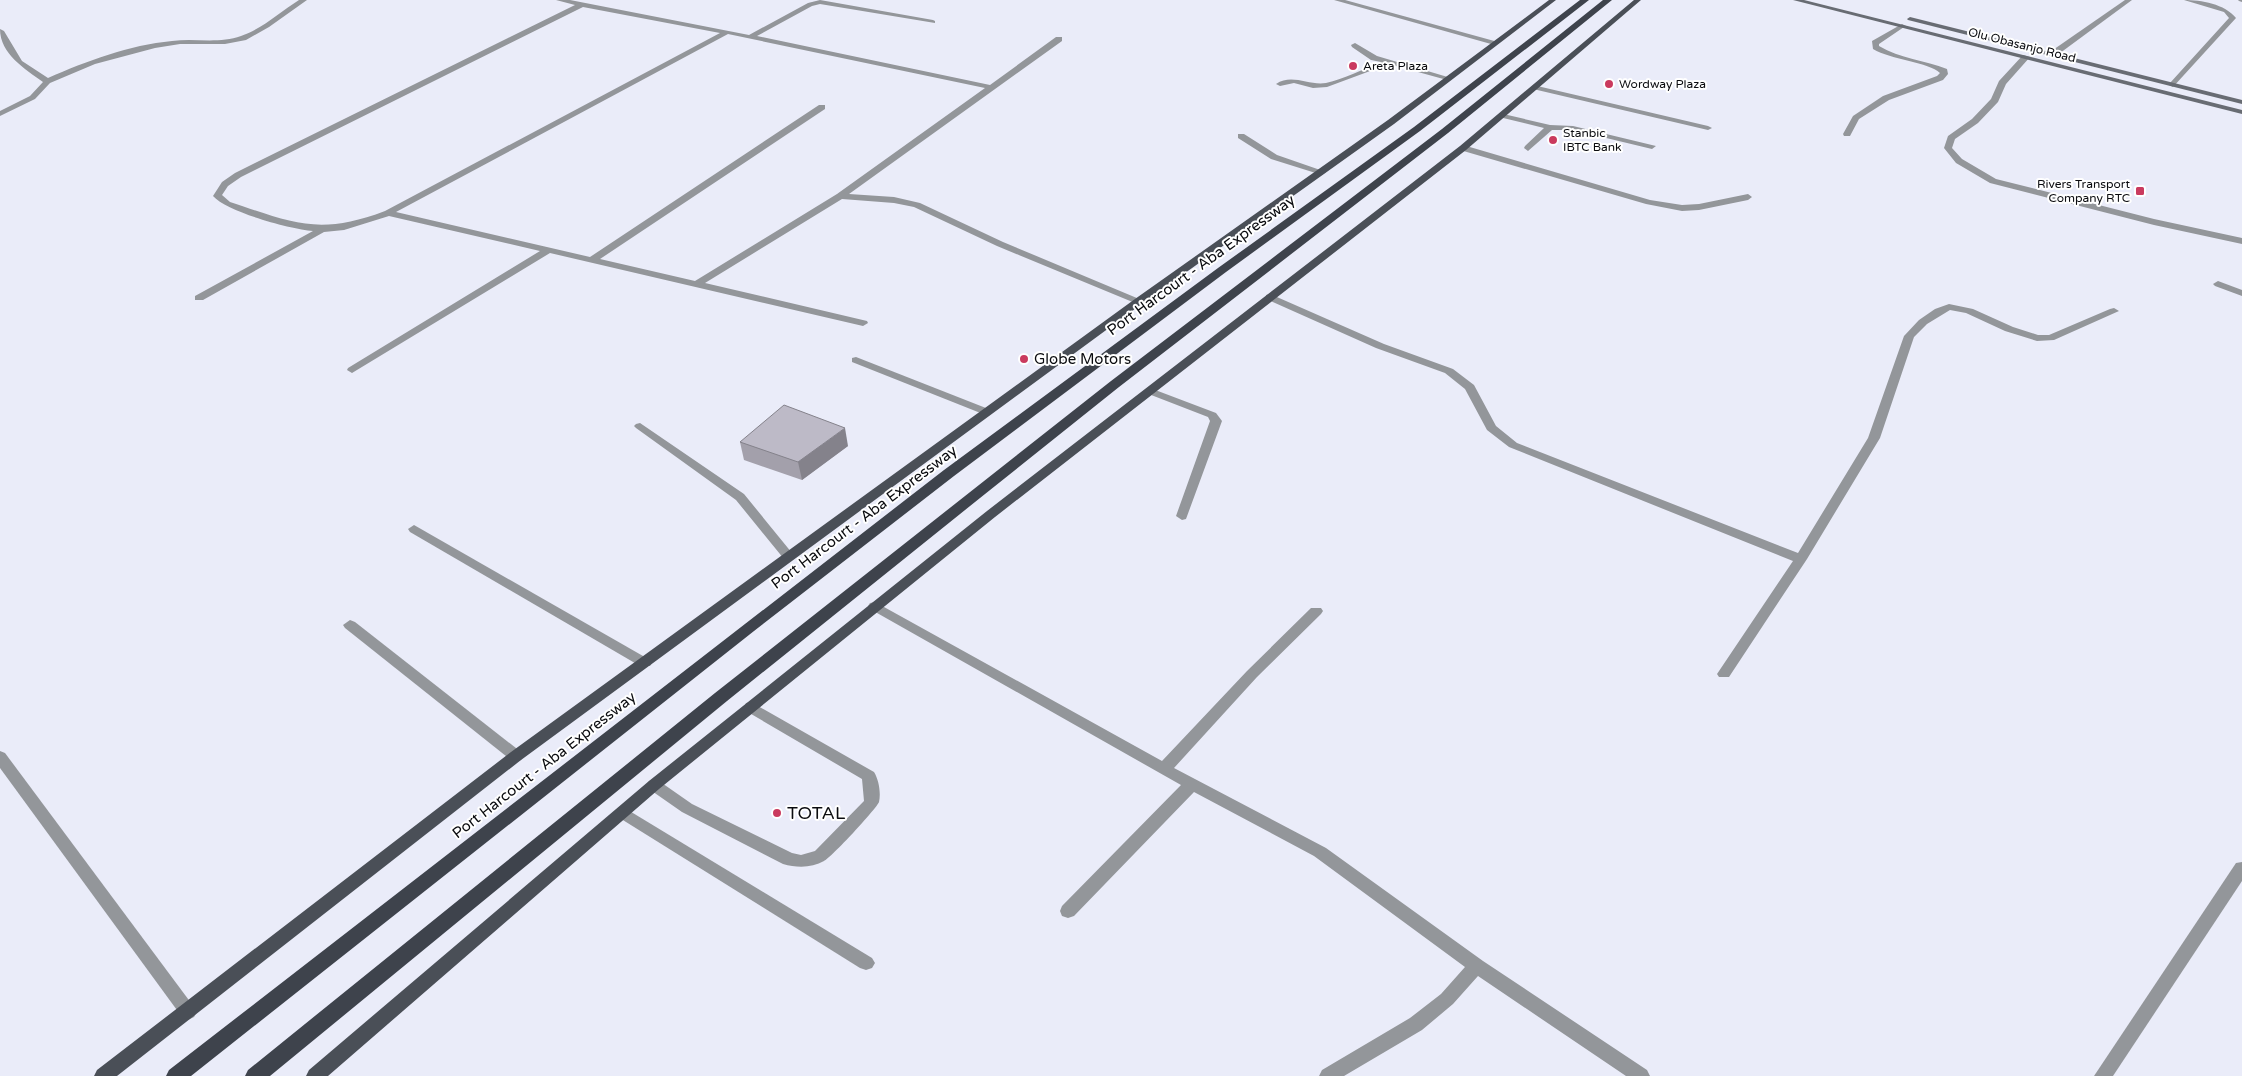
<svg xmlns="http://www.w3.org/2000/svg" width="2242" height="1076" font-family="'Varela Round',sans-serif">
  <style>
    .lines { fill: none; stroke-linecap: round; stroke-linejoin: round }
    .service { fill: #93969a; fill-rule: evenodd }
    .minor { fill: #93969a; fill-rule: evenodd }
    .secondary { fill: #686c73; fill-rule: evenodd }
    .primary { fill: #4a4f57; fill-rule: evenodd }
    .trunk { fill: #3e434c; fill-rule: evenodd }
    .wall { fill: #a3a0ab }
    .shaded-wall { fill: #84828b }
    .building { fill: #bdbac7; stroke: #84828b }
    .poi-dot { fill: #ca3a5e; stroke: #fff; stroke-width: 2 }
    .labels { text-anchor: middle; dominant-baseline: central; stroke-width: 4; stroke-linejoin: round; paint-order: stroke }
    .far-street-label { font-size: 12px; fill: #0a0b0f; stroke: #fff }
    .far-poi-label { font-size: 12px; fill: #0a0b0f; stroke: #fff; text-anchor: start }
    .street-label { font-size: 15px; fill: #0a0b0f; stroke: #fff }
    .poi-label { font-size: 15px; fill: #0a0b0f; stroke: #fff; text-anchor: start }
    .near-poi-label { font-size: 18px; fill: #0a0b0f; stroke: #fff; text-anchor: start }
  </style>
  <rect width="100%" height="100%" fill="#eaecf9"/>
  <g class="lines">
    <g class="service">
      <path d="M2184 0C2201 0 2225 4 2236 18L2173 87 2169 85 2170 83 2229 18 2224 12Z"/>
      <path d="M1902 24 1906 26 1904 27 1879 44V46C1900 59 1925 60 1947 69L1948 74 1943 80 1889 100 1859 119 1850 136H1844L1843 134 1853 116 1883 96 1937 76 1940 73C1929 62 1891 60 1873 49L1872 41Z"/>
      <path d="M1499 113 1550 125 1573 126 1656 146 1652 149 1573 130H1552L1528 151 1524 148 1525 146 1544 128 1499 117Z"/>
      <path d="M1238 134H1244L1277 155 1326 172 1322 175 1271 159 1238 138Z"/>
      <path d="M1463 145 1650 200 1682 205 1699 204 1748 194 1752 197 1748 200 1699 210 1682 211 1646 204 1460 150 1459 148Z"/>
      <path d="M2218 281 2242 290V296L2215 286 2213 284Z"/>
      <path d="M856 357 991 410 993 412 987 415 983 414 852 362V358Z"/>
      <path d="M1150 388 1216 413 1222 421 1186 519 1182 520 1176 516 1210 421 1208 417 1146 393 1145 391Z"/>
      <path d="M640 423 744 494 792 553 794 556 792 559H784L736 500 636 428 634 426 636 424Z"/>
      <path d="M414 525 650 660 652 663 650 666H640L410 532 408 529Z"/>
      <path d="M350 620 355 622 521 752 523 756 521 760 516 762 511 760 345 628 343 625Z"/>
      <path d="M751 702 874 772C879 780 881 793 879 802 877 808 831 858 824 861 812 868 797 868 783 864L682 812 649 789 646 785 649 781 654 779 659 781 692 804 792 853 801 855 815 851 864 801 862 779 746 711 744 707 746 703Z"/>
      <path d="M623 807 872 958 875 963 872 968 866 970 860 968 618 817 615 813 618 809Z"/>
    </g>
    <g class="minor">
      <path d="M299 0H307L269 27 246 40 225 44H180L155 48 95 64 50 83 35 99 0 116V111L30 96 43 82C25 69 0 54 0 29L4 31 22 61 48 78C87 61 129 45 172 41 195 38 219 44 241 36 262 29 280 12 299 0Z"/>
      <path d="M556 0H570L749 35 808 3 820 0 933 20 935 21V23L820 4 812 6 757 36 990 85 1056 37H1062V41L849 194 894 197 920 203 1003 242 1144 301 1143 303H1135L997 246 914 207 894 203 842 199 705 283 867 321 868 323 863 326 550 253 352 373 347 370 348 368 540 251 389 216 344 230 324 232 203 300H195V296L313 231C290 229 227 212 213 196L222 182 235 173 575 5ZM583 7 720 33 385 211C319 236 293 223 230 202L222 195 228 186 241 177ZM728 34 985 88 837 194 695 281 600 259 825 109V105H819L590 257 396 212Z"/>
      <path d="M1334 0H1345L1498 42 1491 44Z"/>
      <path d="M2125 0H2132L2056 56H2050V52Z"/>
      <path d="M2238 0H2242V2L2239 1Z"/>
      <path d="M1355 43 1377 56 1451 78 1447 80 1389 64 1327 87 1313 88 1294 83 1280 86 1276 84C1292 73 1309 86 1326 83 1344 79 1363 69 1381 62L1371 60 1352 47 1351 45Z"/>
      <path d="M2023 55 2030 57 2006 84 1998 102 1978 123 1955 139 1952 148 1962 159 1996 179 2154 219 2242 238V244L2154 225 1990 183 1956 163 1944 148 1948 136 1972 119 1991 99 1999 81Z"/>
      <path d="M1533 85 1708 126 1712 128 1708 130 1533 89Z"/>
      <path d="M1270 294 1384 344 1453 369 1474 385 1496 426 1517 443 1798 553 1868 438 1904 336 1919 320 1935 309 1949 304 1973 309 2013 327 2038 335H2049L2110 309 2114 308 2119 311 2054 340 2037 341 2005 331 1966 313 1950 310 1927 324 1914 337 1880 438 1807 559 1729 677H1719L1717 674 1793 561 1509 447 1487 430 1465 389 1445 373 1376 348 1266 299V295Z"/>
      <path d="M875 602 1162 761 1247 671 1311 608H1321L1323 611 1321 614 1257 677 1174 768 1326 848 1483 961 1647 1070 1650 1076H1626L1478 976 1453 1004 1422 1030 1344 1076H1319L1322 1070 1410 1018 1441 994 1465 967 1314 856 1194 792 1074 916 1068 918 1062 916 1060 911 1062 906 1181 785 870 609 868 606 870 603Z"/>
      <path d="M0 751 5 753 194 1007 197 1012 194 1017 188 1020 182 1017 0 768Z"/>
      <path d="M2242 862V881L2113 1076H2094L2236 863Z"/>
    </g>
    <g class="secondary">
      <path d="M1793 0H1804L2242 110V114Z"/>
      <path d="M1910 17 2242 100V104L1908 20 1907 19Z"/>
    </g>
    <g class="primary">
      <path d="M1549 0H1556L1394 124 1143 303 521 760 117 1076H94L97 1070 511 752 1135 299 1388 120Z"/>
      <path d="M1634 0H1641L1466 150 995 517 659 789 328 1076H306L309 1070 649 781 987 511 1460 146Z"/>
    </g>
    <g class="trunk">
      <path d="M1580 0H1589L1420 131 1226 272 954 476 754 631 191 1076H166L169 1070 944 470 1218 268 1414 127Z"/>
      <path d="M1603 0H1612L1448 133 1119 387 980 498 727 701 270 1076H245L248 1070 715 693 1111 381 1442 129Z"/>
    </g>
  </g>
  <path class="wall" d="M740 442 848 446 802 480 744 460Z"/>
  <path class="shaded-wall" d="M845 428 848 446 802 480 798 462Z"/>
  <path class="building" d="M784 405 845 428 798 462 740 442Z"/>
  <g class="poi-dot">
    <circle cx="1353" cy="66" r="5"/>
    <circle cx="1609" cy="84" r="5"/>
    <circle cx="1553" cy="140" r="5"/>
    <rect x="2135" y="186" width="10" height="10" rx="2.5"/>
    <circle cx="1024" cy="359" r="5"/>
    <circle cx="777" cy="813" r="5"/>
  </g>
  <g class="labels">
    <g class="far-street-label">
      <text transform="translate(2022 45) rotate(14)">Olu Obasanjo Road</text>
    </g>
    <g class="far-poi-label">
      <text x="1363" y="66">Areta Plaza</text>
      <text x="1619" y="84">Wordway Plaza</text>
      <text x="1563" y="133">Stanbic<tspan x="1563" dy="14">IBTC Bank</tspan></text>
      <text x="2130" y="184" text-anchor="end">Rivers Transport<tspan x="2130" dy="14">Company RTC</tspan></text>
    </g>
    <g class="street-label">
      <text transform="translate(1201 265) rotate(-36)">Port Harcourt - Aba Expressway</text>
      <text transform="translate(864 517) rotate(-37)">Port Harcourt - Aba Expressway</text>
      <text transform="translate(544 765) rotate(-38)">Port Harcourt - Aba Expressway</text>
    </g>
    <g class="poi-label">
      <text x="1034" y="359">Globe Motors</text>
    </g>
    <g class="near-poi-label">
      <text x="787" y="813">TOTAL</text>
    </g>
  </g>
</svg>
